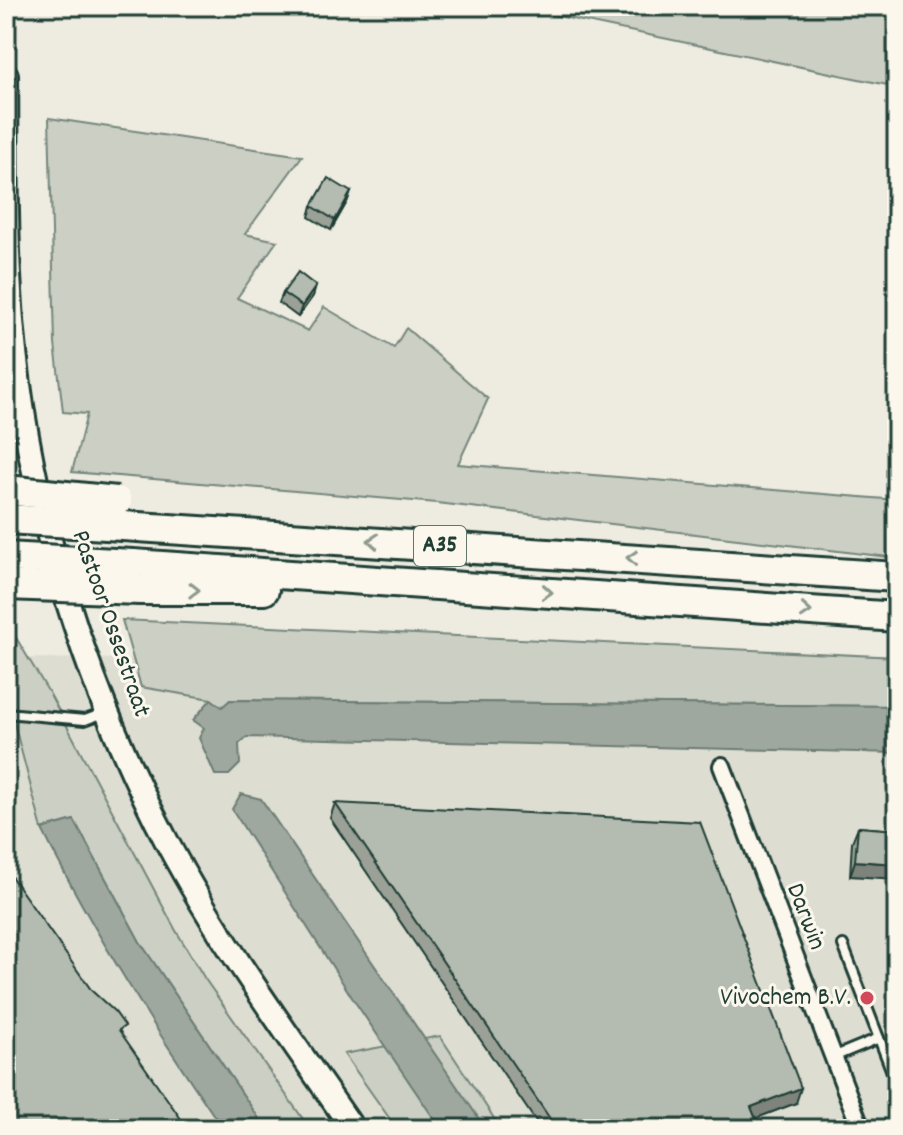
<svg xmlns="http://www.w3.org/2000/svg" width="903" height="1135" font-family="Dekko,sans-serif">
  <style>
    .built { fill: #ddddd2 }
    .green { fill: #cbcfc4; stroke: #75867c; stroke-width: 2 }
    .water { fill: #9fa89f; stroke: #6c7d74; stroke-width: 2 }
    .lines { fill: none; stroke-linecap: round; stroke-linejoin: round }
    .service-casing { stroke: #1f3d34; stroke-width: 14 }
    .minor-casing { stroke: #1f3d34; stroke-width: 22 }
    .secondary-casing { stroke: #1f3d34; stroke-width: 28 }
    .motorway-casing { stroke: #1f3d34; stroke-width: 34 }
    .service { stroke: #fbf7ec; stroke-width: 8 }
    .minor { stroke: #fbf7ec; stroke-width: 16 }
    .secondary { stroke: #fbf7ec; stroke-width: 22 }
    .motorway { stroke: #fbf7ec; stroke-width: 28 }
    .motorway-bridge-casing { stroke: #1f3d34; stroke-width: 34; stroke-linecap: butt }
    .motorway-bridge { stroke: #fbf7ec; stroke-width: 28 }
    .wall { fill: #9ba197; stroke: #1f3d34; stroke-width: 2 }
    .shaded-wall { fill: #7e837b; stroke: #1f3d34; stroke-width: 2 }
    .building { fill: #b4bbb0; stroke: #1f3d34; stroke-width: 2 }
    .oneway { stroke: #8d9a90 }
    .poi-dot { fill: #d1495b; stroke: #fbf7ec; stroke-width: 3 }
    .labels { text-anchor: middle; dominant-baseline: central; stroke-width: 6; stroke-linejoin: round; paint-order: stroke }
    .shield { fill: #fbf7ec; stroke: #61756b; stroke-width: 2 }
    .shield-label { font-size: 24px; font-weight: bold; fill: #1f3d34 }
    .street-label { font-size: 26px; fill: #1f3d34; stroke: #fbf7ec }
    .poi-label { font-size: 26px; fill: #1f3d34; stroke: #fbf7ec; text-anchor: end }
  </style>
  <rect width="100%" height="100%" fill="#eeece1"/>
  <filter id="ink" filterUnits="userSpaceOnUse"><feTurbulence type="fractalNoise" baseFrequency=".0125" numOctaves="2"/><feDisplacementMap in="SourceGraphic" scale="16" xChannelSelector="R" yChannelSelector="G"/><feConvolveMatrix kernelMatrix="1 2 1 2 8 2 1 2 1" color-interpolation-filters="sRGB"/></filter>
  <g filter="url(#ink)">
    <path class="built" d="M6 658 142 659 897 698V1129H6Z"/>
    <g class="green">
      <path d="M510 6H897V87Z"/>
      <path d="M49 118 302 156 245 234 277 241 237 298 308 331 324 307 394 348 406 328 488 399 458 464 897 500V558L437 503 72 472 87 414 63 412 62 403 55 344Z"/>
      <path d="M122 620 897 657V706L230 700 222 708 211 699 141 687Z"/>
      <path d="M6 621 51 696 175 929 205 979 310 1129H266L140 942 74 820 42 829 6 693Z"/>
      <path d="M440 1036 501 1129H397L344 1054Z"/>
    </g>
    <g class="water">
      <path d="M211 699 222 707 230 700 897 706V753L247 737 239 744 240 764 229 775H215L199 738 204 728 193 720Z"/>
      <path d="M241 794 261 799 486 1129H441L353 999 232 809Z"/>
      <path d="M74 820 140 942 266 1129H223C157 1032 94 934 42 829Z"/>
    </g>
    <g class="lines">
      <defs>
        <g id="service">
          <path d="M6 713 85 720 104 713"/>
          <path d="M843 945 897 1085"/>
          <path d="M833 1057 879 1038"/>
        </g>
        <path id="minor" d="M722 766 861 1129"/>
        <path id="secondary" d="M6 75C7 147 5 220 10 292 21 483 80 677 169 846 222 945 289 1036 353 1129"/>
        <g id="motorway">
          <path d="M123 526 897 577"/>
          <path d="M133 564 897 617"/>
          <path d="M140 590H264"/>
        </g>
      </defs>
      <use href="#service" class="service-casing"/>
      <use href="#minor" class="minor-casing"/>
      <use href="#secondary" class="secondary-casing"/>
      <use href="#motorway" class="motorway-casing"/>
      <use href="#service" class="service"/>
      <use href="#minor" class="minor"/>
      <use href="#secondary" class="secondary"/>
      <use href="#motorway" class="motorway"/>
      <defs>
        <g id="motorway-bridge">
          <path d="M6 490 117 501"/>
          <path d="M6 519 123 526"/>
          <path d="M6 557 133 564"/>
          <path d="M6 585 140 590"/>
        </g>
      </defs>
      <use href="#motorway-bridge" class="motorway-bridge-casing"/>
      <use href="#motorway-bridge" class="motorway-bridge"/>
    </g>
    <g class="wall">
      <path d="M351 192 347 202 331 230 309 217 312 206Z"/>
      <path d="M316 286 313 296 298 317 279 303 283 293Z"/>
      <path d="M335 803 796 1103 756 1118 760 1129H541L330 818Z"/>
      <path d="M858 827 897 830 850 876 852 842Z"/>
    </g>
    <g class="shaded-wall">
      <path d="M351 192 347 202 331 230 335 220Z"/>
      <path d="M316 286 313 296 298 317 302 306Z"/>
      <path d="M855 861 897 864V879L850 876Z"/>
      <path d="M801 1088 796 1103 746 1122 751 1107Z"/>
    </g>
    <g class="building">
      <path d="M328 178 351 192 335 220 312 206Z"/>
      <path d="M298 272 316 286 302 306 283 293Z"/>
      <path d="M335 803 700 822 801 1088 751 1107 760 1129H557Z"/>
      <path d="M858 827 897 830V864L855 861Z"/>
      <path d="M6 869 92 991 115 1012 125 1026 119 1030 188 1129H6Z"/>
    </g>
    <defs><path id="oneway-chevron" d="M-2-3.5L2.5 0L-2 3.5" fill="none" stroke-width="1.6" stroke-linecap="round" stroke-linejoin="round" transform="scale(2)"/></defs>
    <g class="oneway">
      <use href="#oneway-chevron" transform="translate(373 541) rotate(-176)"/>
      <use href="#oneway-chevron" transform="translate(632 558) rotate(-176)"/>
      <use href="#oneway-chevron" transform="translate(194 590) rotate(1)"/>
      <use href="#oneway-chevron" transform="translate(547 592) rotate(4)"/>
      <use href="#oneway-chevron" transform="translate(806 611) rotate(4)"/>
    </g>
  </g>
  <circle class="poi-dot" cx="867" cy="998" r="8"/>
  <g class="labels">
    <rect class="shield" x="414" y="526" width="52" height="40" rx="6"/>
    <g class="shield-label">
      <text x="440" y="546">A35</text>
    </g>
    <g class="street-label">
      <text transform="translate(110 624) rotate(71)">Pastoor Ossestraat</text>
      <text transform="translate(805 917) rotate(69)">Darwin</text>
    </g>
    <g class="poi-label">
      <text x="851" y="998">Vivochem B.V.</text>
    </g>
  </g>
  <rect width="903" height="1135" fill="none" stroke="#fbf7ec" stroke-width="32"/>
  <rect x="16" y="16" width="871" height="1103" fill="none" stroke="#1f3d34" stroke-width="3" filter="url(#ink)"/>
</svg>
